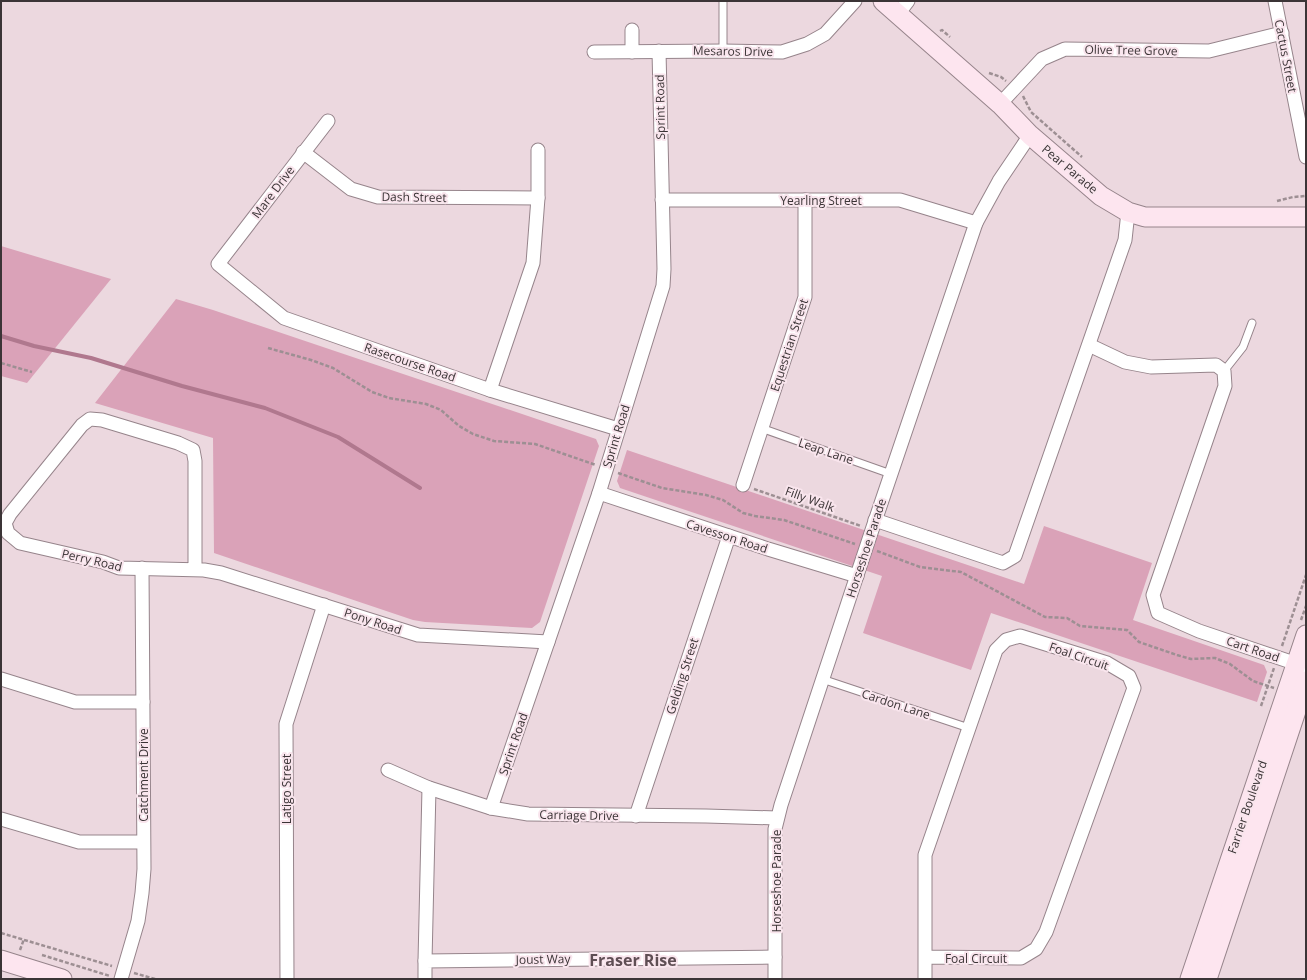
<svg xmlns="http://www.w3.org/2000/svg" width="1307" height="980" font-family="'Open Sans',sans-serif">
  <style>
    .green { fill: #daa2b8 }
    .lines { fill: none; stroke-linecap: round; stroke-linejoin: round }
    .stream { stroke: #b0788e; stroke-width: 4 }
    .lane-casing { stroke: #96848b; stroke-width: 9 }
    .street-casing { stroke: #96848b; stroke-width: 15 }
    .secondary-casing { stroke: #96848b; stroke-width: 21 }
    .path { stroke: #9d8f93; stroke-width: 2.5; stroke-dasharray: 4 2; stroke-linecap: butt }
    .lane { stroke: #fff; stroke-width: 7 }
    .street { stroke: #fff; stroke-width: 13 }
    .secondary { stroke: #fde5ef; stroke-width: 19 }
    .labels { text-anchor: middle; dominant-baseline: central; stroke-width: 4; stroke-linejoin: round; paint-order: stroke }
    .street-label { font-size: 12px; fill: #3b3436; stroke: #f9e5ed }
    .district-label { font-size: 16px; font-weight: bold; fill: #5f4e54; stroke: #f9e5ed }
  </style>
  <rect width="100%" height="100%" fill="#ecd8df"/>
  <g class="green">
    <path d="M1 246 111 279 27 383 1 376Z"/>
    <path d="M176 299 213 310 596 439 599 446 540 622 532 628 425 622 413 620 214 553 213 438 95 403Z"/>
    <path d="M627 450 1024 584 1044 526 1152 563 1133 620 1264 665 1267 672 1257 702 991 613 971 670 863 633 882 576 620 488 617 481Z"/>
  </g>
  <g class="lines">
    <path class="stream" d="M1 336 34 346 91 358 182 386 265 408 338 437 420 488"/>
    <defs>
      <g id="lane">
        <path d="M723 51V1"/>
        <path d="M1224 371 1243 347 1252 323"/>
        <path d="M761 428 891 474"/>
        <path d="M822 679 969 728"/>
      </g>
      <g id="street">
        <path d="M1275 1 1306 157"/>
        <path d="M898 14 908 1"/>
        <path d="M632 30V52"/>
        <path d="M594 52 723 51 782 52 807 44 825 34 855 1"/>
        <path d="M1000 104 1042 59 1065 49 1209 51 1282 33"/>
        <path d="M328 121 218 264 284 318 490 390 618 429"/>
        <path d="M303 152 351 189 378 197 538 198"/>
        <path d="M662 200H900L976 223"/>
        <path d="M1089 345 1125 362 1151 367 1216 365 1224 371 1225 386 1153 595 1158 613 1199 631 1306 667"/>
        <path d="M490 390 533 263 538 198V150"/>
        <path d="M743 485 805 297V200"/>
        <path d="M599 493 768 549 857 576"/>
        <path d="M875 520 1003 563 1015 556 1125 240 1128 212"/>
        <path d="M195 570V461L193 450 178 443 102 420 90 419 82 425 10 514 5 523 8 533 20 543 103 562 119 568 204 570 221 573 418 635 548 642"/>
        <path d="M1 679 75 702H143"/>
        <path d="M388 770 429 788 491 808 528 814 706 816 777 818"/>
        <path d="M491 808 599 493 663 286 664 269 659 51"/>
        <path d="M636 816 729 536"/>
        <path d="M1 819 79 842H143"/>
        <path d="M425 961 429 788"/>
        <path d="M121 979 138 921 142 893 144 869 142 568"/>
        <path d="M287 979 286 724 324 605"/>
        <path d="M425 979V961L775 957"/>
        <path d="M775 979V829L781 805 872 530 976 223 999 181 1030 135"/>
        <path d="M925 979V855L996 650 1006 640 1020 636 1107 663 1129 676 1134 688 1046 932 1036 949 1021 958 926 957"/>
      </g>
      <g id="secondary">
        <path d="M883 1 1000 104 1030 135 1101 196 1128 212 1145 217H1306"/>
        <path d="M1 960 62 979"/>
        <path d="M1190 979 1306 635"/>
        <path d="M1207 979 1306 681"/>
      </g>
    </defs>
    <use href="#lane" class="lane-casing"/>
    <use href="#street" class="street-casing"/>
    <use href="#secondary" class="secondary-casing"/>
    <g class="path">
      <path d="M940 31 942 30 950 37"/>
      <path d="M989 73 1001 77 1006 81"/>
      <path d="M1023 96 1031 112 1082 157"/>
      <path d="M1277 201 1293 197 1306 196"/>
      <path d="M268 348 311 360 333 368 372 392 389 398 426 404 441 410 459 426 473 434 494 441 535 444 596 465"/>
      <path d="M1 363 32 372"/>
      <path d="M618 473 662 488 706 495 723 500 743 513 755 516 784 520 855 544"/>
      <path d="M754 489 861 526"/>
      <path d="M877 551 920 567 961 572 1045 617 1067 618 1080 626 1127 630 1139 642 1177 655 1191 659 1215 658 1230 664 1253 681 1274 688"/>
      <path d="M1301 620 1306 606"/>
      <path d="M1282 646 1306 575"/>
      <path d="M1261 706 1274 668"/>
      <path d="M1 933 112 966"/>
      <path d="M20 950 24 939"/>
      <path d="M42 955 110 976"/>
      <path d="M134 973 155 979"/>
    </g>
    <use href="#lane" class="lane"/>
    <use href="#street" class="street"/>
    <use href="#secondary" class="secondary"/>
  </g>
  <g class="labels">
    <g class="street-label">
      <text transform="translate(1131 50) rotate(1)">Olive Tree Grove</text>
      <text transform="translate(733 51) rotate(1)">Mesaros Drive</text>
      <text transform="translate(1286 56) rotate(79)">Cactus Street</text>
      <text transform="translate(660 107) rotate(-91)">Sprint Road</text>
      <text transform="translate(1070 169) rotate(40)">Pear Parade</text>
      <text transform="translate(273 192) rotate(-53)">Mare Drive</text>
      <text transform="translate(414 197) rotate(1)">Dash Street</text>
      <text x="821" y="200">Yearling Street</text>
      <text transform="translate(789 345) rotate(-72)">Equestrian Street</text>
      <text transform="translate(410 362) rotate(19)">Rasecourse Road</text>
      <text transform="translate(616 436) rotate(-73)">Sprint Road</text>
      <text transform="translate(826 451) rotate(19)">Leap Lane</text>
      <text transform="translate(810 499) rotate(20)">Filly Walk</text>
      <text transform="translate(727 536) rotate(18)">Cavesson Road</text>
      <text transform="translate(866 548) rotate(-72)">Horseshoe Parade</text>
      <text transform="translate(92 560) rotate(13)">Perry Road</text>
      <text transform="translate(373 621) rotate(18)">Pony Road</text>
      <text transform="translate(1253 649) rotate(19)">Cart Road</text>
      <text transform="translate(1079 656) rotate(19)">Foal Circuit</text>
      <text transform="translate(682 676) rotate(-72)">Gelding Street</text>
      <text transform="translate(896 704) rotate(18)">Cardon Lane</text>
      <text transform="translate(513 744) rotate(-71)">Sprint Road</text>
      <text transform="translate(143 775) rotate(-90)">Catchment Drive</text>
      <text transform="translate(286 789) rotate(-90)">Latigo Street</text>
      <text transform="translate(1247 807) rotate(-71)">Farrier Boulevard</text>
      <text transform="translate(579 815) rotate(1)">Carriage Drive</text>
      <text transform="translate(776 881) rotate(-90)">Horseshoe Parade</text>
      <text x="976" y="958">Foal Circuit</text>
      <text transform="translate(543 959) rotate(-1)">Joust Way</text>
    </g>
    <g class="district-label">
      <text x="633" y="960">Fraser Rise</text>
    </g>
  </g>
  <rect width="1307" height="980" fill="none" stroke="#3b3436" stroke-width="4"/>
</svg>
